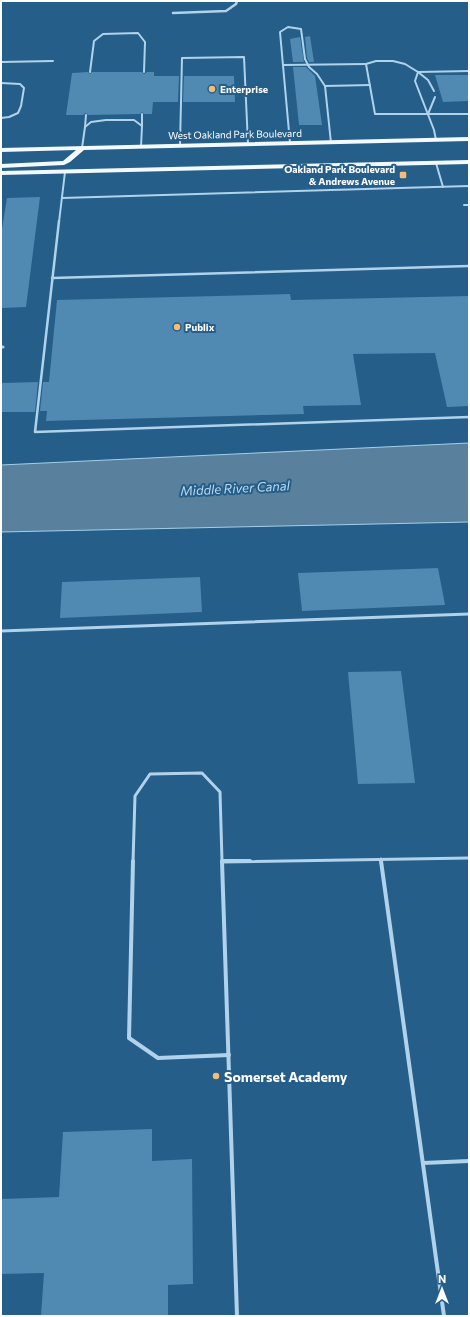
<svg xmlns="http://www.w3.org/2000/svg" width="470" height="1317" font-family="Commissioner,sans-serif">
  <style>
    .water { fill: #59819e; stroke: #a4cfea }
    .building { fill: #508ab2 }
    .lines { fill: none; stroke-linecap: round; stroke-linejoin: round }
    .lane-far3 { stroke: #b0d2ea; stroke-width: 2 }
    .lane-far2 { stroke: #b0d2ea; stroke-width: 2.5 }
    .lane-far1 { stroke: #b0d2ea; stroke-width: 3 }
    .lane { stroke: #b0d2ea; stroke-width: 4 }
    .street-far1 { stroke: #b0d2ea; stroke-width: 2.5 }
    .street { stroke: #b0d2ea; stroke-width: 3 }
    .primary { fill: #f4f9fe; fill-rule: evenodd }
    .poi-dot { fill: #f4bd73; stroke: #245e89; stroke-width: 1.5 }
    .labels { text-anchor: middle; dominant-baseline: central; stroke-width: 4; stroke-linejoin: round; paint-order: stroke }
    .far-poi-label { font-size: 10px; font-weight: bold; fill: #fff; stroke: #245e89; text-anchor: start }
    .far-street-label { font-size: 10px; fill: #fff; stroke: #245e89 }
    .water-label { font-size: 13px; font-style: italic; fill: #bcdbf1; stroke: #245e89 }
    .near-poi-label { font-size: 14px; font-weight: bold; fill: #fff; stroke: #245e89; text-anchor: start }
  </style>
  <rect width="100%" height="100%" fill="#245e89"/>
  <path class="water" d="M469 443V522L1 532V465Z"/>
  <g class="building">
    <path d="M310 36 314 62H309L307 58 305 37Z"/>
    <path d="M300 37 304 62H293L290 39Z"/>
    <path d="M293 67H306L315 76 322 125H299Z"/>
    <path d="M88 72 90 74 92 72H142L144 74 147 72H154V76H179L178 102H153L152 114H144L142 112 140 114 88 115 86 113 83 115H66L72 73Z"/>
    <path d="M435 75H469V101L443 102Z"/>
    <path d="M184 76H234L235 102H183Z"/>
    <path d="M40 197 26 307 1 308V235L7 198Z"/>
    <path d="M290 294 291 300 469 296V406L447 407 435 353 353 354 361 405 303 406 304 414 46 421 47 411H40L43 382H49L57 300Z"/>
    <path d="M38 382 35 412H1V383Z"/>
    <path d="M438 568 445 605 302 611 298 573Z"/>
    <path d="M200 577 202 612 60 618 62 582Z"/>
    <path d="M401 671 415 783 358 784 348 672Z"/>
    <path d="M152 1129V1161L192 1159 193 1284 168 1285V1316H41L44 1273 1 1274V1199L59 1197 63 1132Z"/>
  </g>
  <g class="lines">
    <g class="lane-far3">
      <path d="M1 62 53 61"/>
      <path d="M283 65 366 64"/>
      <path d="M469 71 418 72 405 64 393 61H376L366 64 375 114H469"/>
      <path d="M90 72 94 41 103 34 138 33 145 42 144 72"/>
      <path d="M1 83 20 84 24 88 21 106 18 113 9 117 1 118"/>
      <path d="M325 86 370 85"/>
      <path d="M434 91 428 80 418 72 415 81 434 130 436 140"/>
      <path d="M142 114V126"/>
      <path d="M428 114 435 97"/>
      <path d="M85 127 86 115"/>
      <path d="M290 143 280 32 288 27 301 29 305 59 309 67 317 74 325 86 331 143"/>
      <path d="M180 145 182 58 244 57 248 144"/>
      <path d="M82 148 85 127 91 122 106 120H134L142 126 141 147"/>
      <path d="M436 163 443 187"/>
      <path d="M62 198 469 186"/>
      <path d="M464 205H469"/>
      <path d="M59 222 65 172"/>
    </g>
    <g class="lane-far2">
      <path d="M59 221 35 432 469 417"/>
      <path d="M52 278 469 266"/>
    </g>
    <g class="lane-far1">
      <path d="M1 631 469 614"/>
      <path d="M381 859V862"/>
      <path d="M133 862 135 796 150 774 202 773 220 792 222 861"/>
      <path d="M222 862 469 858"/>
    </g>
    <g class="lane">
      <path d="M133 861 129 1038 158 1058 229 1055"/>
      <path d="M381 861 444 1316"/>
      <path d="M423 1163 469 1161"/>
      <path d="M237 1316 222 861H250"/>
    </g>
    <path class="street-far1" d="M173 13 226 11 236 4 237 1"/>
    <path class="street" d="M1 347H3"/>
    <g class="primary">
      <path d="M469 137V141L84 150 70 162 64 165 1 168V164L63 161 76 150 1 152V148Z"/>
      <path d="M469 160V164L1 175V171Z"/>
    </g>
  </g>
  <g class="poi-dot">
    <circle cx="212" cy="89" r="4"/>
    <rect x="399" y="171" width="8" height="8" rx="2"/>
    <circle cx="177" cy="327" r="4"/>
    <circle cx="216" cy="1076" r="4"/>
  </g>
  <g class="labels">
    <g class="far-poi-label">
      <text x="220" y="89">Enterprise</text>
      <text x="395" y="169" text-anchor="end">Oakland Park Boulevard<tspan x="395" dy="12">&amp; Andrews Avenue</tspan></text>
      <text x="185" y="327">Publix</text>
    </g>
    <g class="far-street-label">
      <text transform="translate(235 134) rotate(-1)">West Oakland Park Boulevard</text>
    </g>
    <g class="water-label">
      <text transform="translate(235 488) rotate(-3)">Middle River Canal</text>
    </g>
    <g class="near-poi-label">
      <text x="224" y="1076">Somerset Academy</text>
    </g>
  </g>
  <rect width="470" height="1317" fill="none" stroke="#ffffff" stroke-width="4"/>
  <g transform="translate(442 1289)" stroke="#245e89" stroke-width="3" paint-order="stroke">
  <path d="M0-3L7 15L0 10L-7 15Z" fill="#ffffff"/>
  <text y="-6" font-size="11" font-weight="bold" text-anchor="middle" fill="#ffffff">N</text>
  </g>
</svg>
